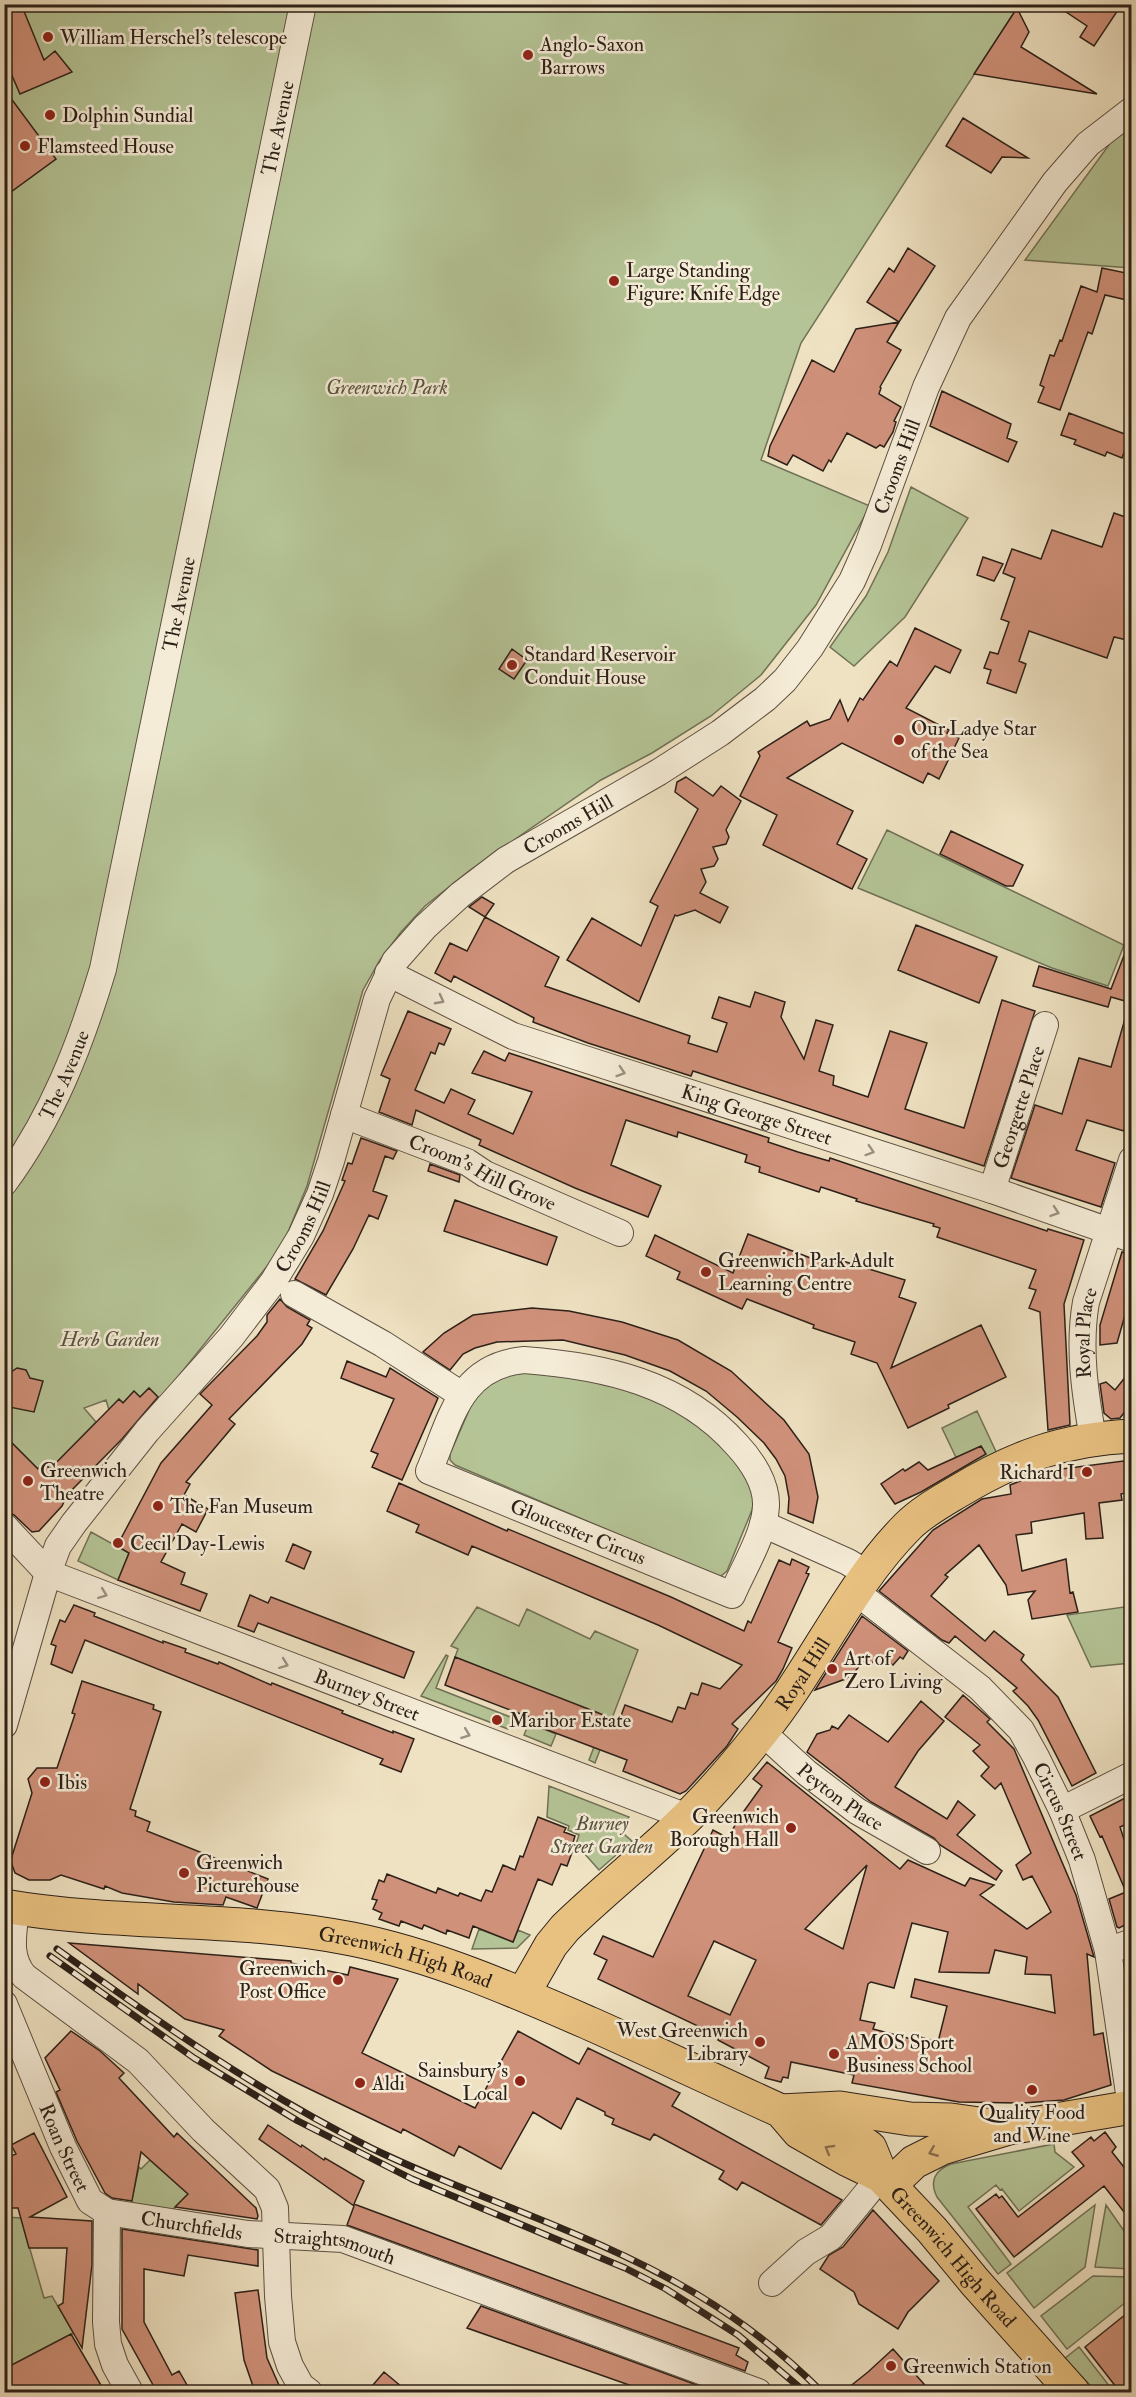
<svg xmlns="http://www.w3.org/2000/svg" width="1136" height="2397" font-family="'IM FELL Double Pica',serif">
<rect width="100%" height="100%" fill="#efe2c2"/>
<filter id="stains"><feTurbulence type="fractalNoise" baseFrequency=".00333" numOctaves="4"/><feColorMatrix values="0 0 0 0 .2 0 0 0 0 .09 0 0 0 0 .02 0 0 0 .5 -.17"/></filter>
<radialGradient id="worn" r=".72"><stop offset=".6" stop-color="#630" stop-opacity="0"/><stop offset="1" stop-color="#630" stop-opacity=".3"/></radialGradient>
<path fill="#b5c496" stroke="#707257" stroke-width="1.5" d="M4 5H1019L801 343 761 460 870 506 816 605 761 675 711 716 652 753 601 780 469 871 425 906 401 932 380 960 363 990 307 1186 281 1249 160 1399 149 1388 140 1397 134 1391 123 1403 119 1399 109 1410 106 1400 84 1408 96 1422 50 1469 44 1463 38 1469 4 1435Z
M1131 92V268L1025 260 1109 145Z
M911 487 968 518 905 617 854 666 830 647 866 596 888 552Z
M887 830 1124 945 1108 986 1052 968 858 888Z
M526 1371 614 1384 676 1410 704 1430 730 1455 748 1481 755 1498 752 1510 727 1571 721 1576 714 1575 455 1465 450 1460V1454L477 1392 504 1373Z
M977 1411 998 1456 963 1472 942 1428Z
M91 1532 129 1553 118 1580 78 1561Z
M1131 1606V1663L1091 1667 1067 1615Z
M477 1607 519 1626 527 1609 590 1639 595 1631 638 1650 595 1763 589 1760 604 1721 596 1717 598 1713 455 1657 458 1649 451 1646Z
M446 1655 448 1656 436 1688 513 1718 508 1729 421 1696Z
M529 1723 556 1734 551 1746 524 1735Z
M549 1786 629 1817 623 1825 625 1835 632 1841 599 1870 576 1844 579 1835 568 1830 569 1826 547 1817Z
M479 1929 513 1942 518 1930 530 1935 517 1948 472 1949Z
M1054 2144 1055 2152 1074 2167 1019 2211 1002 2189 1000 2190 996 2185 968 2207 1011 2264 998 2274 937 2197C929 2181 935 2170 951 2164Z
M150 2160 188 2194 173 2210 131 2203 139 2167 141 2169Z
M1095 2205 1085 2267 1034 2308 1007 2273Z
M1106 2205 1131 2241V2269L1095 2267Z
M4 2217 21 2218 44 2298 52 2296 74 2334H71L5 2369Z
M1093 2276 1131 2277V2298L1067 2349 1041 2316Z
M1079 2347 1114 2392H1097L1064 2359Z"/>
<path fill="#d0917a" stroke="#2c2018" stroke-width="1.5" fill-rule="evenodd" d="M4 4H21L44 60 55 51 72 72 20 94 4 57Z
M1054 4H1122L1094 46 1080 37 1087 26Z
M1017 8 1029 32 1021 47 1097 94 974 74Z
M4 89 56 159 4 197Z
M963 118 1028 158 1002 157 991 173 946 146Z
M908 248 935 266 899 322 867 302 889 268 894 272Z
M1102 268 1131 274V301L1105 295 1092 334 1088 332 1060 410 1038 402 1044 387 1040 385 1050 355 1054 356 1060 340 1062 341 1081 286 1097 292Z
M899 322 887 342 901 350 880 387 881 388 879 394 901 407 894 421 896 422 893 432 884 447 880 445 876 448 847 433 831 462 829 460 823 471 793 455 787 465 768 456 770 446 812 360 834 372 856 329Z
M942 391 1011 424 1007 438 1017 442 1008 462 930 426Z
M1069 413 1130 436 1122 458 1107 452 1105 456 1074 444 1076 440 1061 435Z
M1114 513 1131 519V583L1126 600 1131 601V641L1114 637 1107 658 1029 631 1019 661 1026 664 1016 693 987 683 991 670 984 668 990 652 998 654 1009 622 1001 619 1015 578 1003 573 1012 549 1041 559 1052 530 1102 547Z
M983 557 1003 564 994 581 977 575Z
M915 628 961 650 950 673 935 666 906 708 949 730 947 733 959 738 939 779 928 773 923 783 842 743 787 778 853 811 837 844 867 859 852 889 763 845 777 815 740 796 760 756 758 752 807 721 810 726 830 719 840 700 848 721 860 698 863 700 890 661 897 666Z
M512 649 527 660 514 679 499 669Z
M686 777 713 796 721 786 741 801 726 830 729 837 726 844 713 847 718 859 714 866 701 869 706 882 700 893 728 907 720 923 695 910 677 916 675 915 639 1002 567 960 592 918 641 946 658 906 650 902 698 809 675 792 677 782Z
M951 831 1023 865 1013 886H1006L940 854Z
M482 897 494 904 485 917 469 907Z
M485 917 559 957 545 986 690 1036 688 1043 717 1052 727 1023 712 1018 719 997 750 1007 755 992 785 1002 781 1017 804 1059 816 1020 833 1025 819 1071 834 1076 833 1085 868 1097 890 1031 927 1043 905 1109 964 1128 1002 1000 1035 1011 984 1166 693 1071 691 1076 588 1043 533 1022 534 1018 454 976 451 982 435 973 450 943 467 951Z
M916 925 997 957 979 1003 898 970Z
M1130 940 1131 981 1125 1001 1111 997 1108 1007 1033 986 1039 966 1111 989Z
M408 1011 451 1029 444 1045 439 1043 435 1054 431 1052 415 1090 444 1103 451 1089 475 1100 468 1114 513 1134 532 1092 472 1073 484 1051 505 1061 509 1053 769 1138 768 1142 798 1152 829 1161 830 1158 1047 1231 1048 1229 1084 1240 1064 1304 1070 1425 1048 1430 1040 1312 1029 1308 1036 1290 1029 1288 1036 1270 937 1237 940 1228 933 1226 934 1224 856 1201 857 1199 821 1187 819 1192 759 1172 760 1167 745 1162 747 1155 678 1132 677 1137 626 1120 611 1165 661 1186 648 1217 575 1188 479 1145 481 1140 416 1110 412 1125 379 1112 390 1079 381 1075Z
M1127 1012 1131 1013V1105L1124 1131 1087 1120 1076 1150 1115 1163 1101 1207 1011 1178 1035 1105 1062 1114 1079 1058 1111 1067Z
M361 1138 397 1151 393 1159 385 1156 373 1191 387 1196 378 1219 369 1215 353 1249 326 1295 295 1279 323 1231 345 1181 342 1180 348 1163 352 1164Z
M430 1164 460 1175 459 1182 428 1171Z
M455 1200 557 1237 547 1265 444 1231Z
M748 1234 834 1267 836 1259 905 1280 899 1297 916 1303 891 1368 981 1325 1006 1377 948 1405 949 1408 908 1428 877 1363 851 1354 855 1342 813 1328 814 1325 747 1299 742 1309 677 1279 680 1272 646 1256 655 1235 733 1273Z
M1122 1252 1131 1254V1294L1117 1343 1100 1345V1325Z
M280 1299 287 1307 310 1320 307 1325 312 1328 302 1344 229 1419 235 1424 186 1482 190 1484 184 1495 208 1509 196 1532 182 1524 161 1562 185 1573 181 1584 207 1594 200 1611 118 1580 129 1553 117 1546 161 1463 212 1405 200 1394 257 1336 267 1322V1315Z
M532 1308 569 1311 622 1322 678 1340 731 1371 784 1420 809 1454 818 1497 813 1523 788 1513 789 1498 785 1476 776 1459 764 1443 737 1417 706 1391 670 1371 625 1355 563 1340 497 1342 475 1348 463 1354 450 1370 423 1352 444 1333 473 1315Z
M347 1361 386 1377 390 1368 438 1398 402 1480 372 1467 378 1454 371 1451 394 1399 341 1378Z
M17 1368 26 1370 30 1378 43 1381 34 1412 4 1406V1377Z
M1131 1370V1404L1120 1418 1111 1419 1104 1413 1100 1384 1106 1382 1115 1390Z
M149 1388 158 1397 122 1439 67 1495 62 1506 39 1531 32 1532 14 1515 4 1511V1435L38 1469 44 1463 50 1469 119 1399 123 1403 134 1391 140 1397Z
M981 1446 986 1454 921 1492 895 1504 881 1484 903 1469 905 1471 919 1462 928 1470Z
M1131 1460V1492L1121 1494 1122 1500 1099 1503 1103 1538 1086 1539 1084 1513 1031 1522 1032 1533 1016 1535 1022 1571 1066 1559 1070 1593 1073 1592 1078 1612 1032 1619 1028 1600 1035 1591 1008 1595 1006 1585 979 1545 945 1575 948 1577 931 1596 985 1641 994 1631 1024 1655 1021 1660 1058 1697 1096 1773 1072 1786 1038 1720 1028 1706 1013 1691 1017 1688 955 1636 949 1643 942 1640 879 1591 933 1530 982 1499 1011 1494 1010 1485 1051 1469 1054 1470Z
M399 1483 507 1531 508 1529 671 1597 744 1631 748 1621 751 1623 779 1560 790 1565 792 1559 809 1567 806 1573 809 1574 778 1642 792 1648 783 1669 776 1681 732 1724 738 1729 727 1746 686 1791 680 1794 623 1771 627 1760 529 1723 531 1718 445 1685 455 1657 619 1721 625 1705 672 1722 678 1707 685 1709 691 1693 698 1695 702 1683 720 1689 742 1665 658 1625 472 1546 468 1555 416 1532 419 1525 387 1511Z
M293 1544 311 1552 304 1569 286 1561Z
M250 1595 268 1603 271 1597 414 1652 404 1678 258 1623 254 1632 238 1626Z
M74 1605 95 1613 94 1616 163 1643V1641L186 1649 185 1652 218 1664 219 1662 271 1685 272 1683 343 1711 342 1713 393 1733V1731L414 1739 401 1772 380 1764 383 1759 85 1640 72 1673 51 1664 56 1646 51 1644 60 1620 65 1622Z
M862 1616 908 1651 903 1659 900 1657 893 1665 879 1654 870 1666 863 1661 851 1677 815 1690Z
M82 1681 154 1705 153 1709 161 1712 130 1809 136 1811 135 1816 150 1822 147 1831 268 1879 257 1908 226 1897 223 1905 174 1902 122 1893 105 1886 104 1889 61 1875 50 1880H29L15 1873 11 1862 12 1856 32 1793 28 1779 37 1768H57L75 1714 72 1713Z
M963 1695 990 1719 987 1722 1014 1749 1076 1895 1094 1957 1087 1954 1094 2035 1103 2033 1111 2085 1064 2100 1023 2103 959 2102 852 2083 854 2075 791 2062 788 2078 783 2077 781 2082 765 2078 769 2067 718 2040 719 2036 598 1979 607 1960 594 1954 603 1936 653 1957 713 1830 728 1838 739 1818 762 1786 753 1779 767 1762 900 1869 908 1860 965 1886 970 1878 994 1885 980 1895 1027 1929 1051 1912 1032 1876 1023 1880 1016 1865 1031 1853 1001 1783 995 1789 981 1776 989 1767 973 1751 980 1745 945 1717ZM867 1865 843 1949 805 1929ZM912 1923 948 1932 939 1972 989 1973 995 1950 1027 1957 1025 1974 1051 1975 1055 2013 915 1979 911 1997 947 2006 938 2042 920 2037 919 2041 873 2029 875 2023 860 2020 868 1984 871 1982 894 1988ZM714 1941 756 1960 730 2015 688 1996Z
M921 1701 944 1721 918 1751 895 1787 947 1819 958 1801 975 1815 957 1835 1002 1871 996 1880 940 1845 934 1838 871 1802 807 1752 817 1734 830 1730 832 1726 838 1729 849 1715 888 1742Z
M1131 1795V1822L1120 1827 1131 1861V1922L1119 1928 1117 1927 1109 1899 1126 1892 1102 1836 1100 1837 1090 1816Z
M538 1817 566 1828 564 1832 575 1836 572 1846 574 1847 567 1866 561 1864 552 1885 538 1879 513 1942 473 1926 469 1938 447 1930 446 1934 424 1925 422 1929 401 1921 399 1926 379 1919 382 1913 373 1909 377 1900 372 1899 379 1880 384 1882 387 1874 436 1893 438 1888 458 1896 460 1893 481 1901 486 1890 492 1892 503 1865 515 1870 520 1856 523 1857Z
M69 1943 291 1961V1963L348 1975 350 1967 398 1979 362 2053 475 2108 518 2031 579 2064 588 2048 680 2093 672 2106 842 2200 821 2225 742 2182 737 2190 719 2179 724 2171 654 2134 650 2140 612 2124 614 2119 605 2115V2112L577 2098 561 2129 533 2112 501 2169 459 2146 454 2156 403 2129 401 2133 272 2071 219 2036 224 2030 185 2019 138 1984V1994Z
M71 2031 100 2051 124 2073 119 2078 174 2137 177 2133 256 2208 258 2216 257 2219 175 2207 188 2194 141 2152 132 2201 112 2198 105 2193 77 2141 56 2092 60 2090 45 2058Z
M268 2125 301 2147 302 2145 324 2160 325 2158 364 2181 354 2204 739 2348 736 2355 748 2362 745 2371 347 2225 354 2206 259 2139Z
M1105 2132 1116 2147 1112 2152 1131 2176V2221L1104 2186 1014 2257 976 2209 996 2194 999 2198 1002 2196 1018 2217 1084 2166 1072 2152 1091 2137 1094 2141Z
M34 2133 67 2197 30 2217 92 2221V2265L82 2348 58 2306 63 2303 67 2248H29L18 2208H4V2159L16 2154 11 2145Z
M873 2210 939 2281 908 2312 898 2329 859 2304 854 2292 820 2269 829 2255 843 2247Z
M122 2229 258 2250V2266L188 2255 184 2276 144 2269V2322L172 2375 179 2371 191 2392H145L144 2390 153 2385 122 2329Z
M258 2290 267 2358 282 2392H255L244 2360 235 2293Z
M481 2306 716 2392H649L467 2328Z
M1131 2310V2346L1124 2352 1131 2362V2387L1125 2392H1120L1085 2347Z
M71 2334 105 2392H4V2369Z
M893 2349 931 2392H843L868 2372Z
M384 2372 408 2392H367Z"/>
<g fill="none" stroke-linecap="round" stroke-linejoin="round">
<defs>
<g id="minor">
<path id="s1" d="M388 973 513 1036 992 1190 1132 1239"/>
<path id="s2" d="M344 1115 467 1162 485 1174 620 1233"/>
<path id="s3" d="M4 1183C52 1118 80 1046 103 969L303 4"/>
<path id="s4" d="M992 1190 1045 1025"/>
<path d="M294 1294 383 1344 462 1395"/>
<path d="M524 1360C604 1366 682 1383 737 1445 752 1461 767 1484 766 1506 765 1534 743 1569 732 1595L429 1471C451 1420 459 1366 524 1360Z"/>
<path id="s5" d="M1093 1438C1085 1394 1078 1347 1086 1302L1132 1160"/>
<path d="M763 1524 848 1562 869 1575"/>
<path id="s6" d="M4 1526 48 1573 687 1817"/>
<path id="s7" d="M856 1592 980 1688 1021 1730 1036 1757 1062 1810 1082 1860 1108 1951 1131 2107"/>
<path id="s8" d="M4 1725 48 1573 58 1546 74 1523 147 1431 231 1337 273 1282 301 1236 320 1194 331 1161 377 999 395 961 425 927 460 895 506 860 659 772 720 733 765 699 785 680 810 648 852 581 868 545 926 387 958 318 1055 182 1088 144 1132 110"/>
<path id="s9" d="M762 1732 807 1773 857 1811 927 1851"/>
<path d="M1062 1810 1132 1775"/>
<path d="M16 1908C14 1933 7 1955 24 1976L138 2061 203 2130 267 2189 275 2208 278 2296 282 2342 290 2366 301 2386 309 2392"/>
<path d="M1108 1951 1132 1942"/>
<path id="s10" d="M4 2004 63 2147 90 2201 107 2212 248 2234 343 2239 758 2392"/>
<path d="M107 2212 106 2322 108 2344 115 2365 130 2392"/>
<path d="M772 2283 806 2252 831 2237 881 2176"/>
</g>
<g id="major">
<path id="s11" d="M4 1906C119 1926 238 1916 352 1939 436 1956 513 1990 591 2024 654 2052 717 2082 781 2111L799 2132 848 2160 881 2176 932 2230 975 2282 1073 2392"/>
<path id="s12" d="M523 1994 551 1945 565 1928C601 1893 640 1862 676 1828 707 1799 735 1766 761 1733 814 1668 849 1585 908 1526 922 1512 940 1502 957 1492 1015 1457 1063 1439 1132 1436"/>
<path d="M809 2110 844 2129 870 2148 881 2175"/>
<path d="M781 2111 840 2108 910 2119 951 2120 1001 2127"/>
<path d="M890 2185 914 2162 942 2148 1009 2128 1132 2107"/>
</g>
</defs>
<use href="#minor" stroke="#5d5042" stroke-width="28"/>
<use href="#major" stroke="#2c2018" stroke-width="35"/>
<use href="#minor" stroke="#f5ecd7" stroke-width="26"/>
<use href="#major" stroke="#e8c181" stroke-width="33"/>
<defs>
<path id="rail" d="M57 1949C158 2022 259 2092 371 2148 478 2200 595 2233 698 2295 743 2322 785 2355 822 2392
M50 1956 194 2058 298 2121 412 2179 625 2268 666 2289 738 2335 805 2392"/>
</defs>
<use href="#rail" stroke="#2c2018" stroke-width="7"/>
<use href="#rail" stroke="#f5ecd7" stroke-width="4.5" stroke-dasharray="14" stroke-linecap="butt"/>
</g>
<defs><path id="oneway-chevron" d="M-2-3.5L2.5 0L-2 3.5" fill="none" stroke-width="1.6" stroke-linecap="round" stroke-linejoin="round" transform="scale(1.5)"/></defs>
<g stroke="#9b9081">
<use href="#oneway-chevron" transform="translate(440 1000) rotate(28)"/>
<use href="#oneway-chevron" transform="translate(621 1072) rotate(18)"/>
<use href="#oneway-chevron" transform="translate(870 1151) rotate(18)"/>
<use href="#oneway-chevron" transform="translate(1055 1212) rotate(19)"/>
<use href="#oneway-chevron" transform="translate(103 1594) rotate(21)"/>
<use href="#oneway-chevron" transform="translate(284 1664) rotate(21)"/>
<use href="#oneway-chevron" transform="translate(466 1734) rotate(21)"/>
</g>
<g stroke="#8a704c">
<use href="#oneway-chevron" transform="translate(829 2149) rotate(-150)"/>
<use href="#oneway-chevron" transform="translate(933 2152) rotate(158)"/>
</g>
<g fill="#8f2418" stroke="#f5ecd7" stroke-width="2">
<circle cx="48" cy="37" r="6"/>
<circle cx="528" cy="55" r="6"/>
<circle cx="50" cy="115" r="6"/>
<circle cx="25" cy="146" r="6"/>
<circle cx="614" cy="281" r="6"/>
<circle cx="512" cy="665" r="6"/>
<circle cx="899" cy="740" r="6"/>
<circle cx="706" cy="1272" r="6"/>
<circle cx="1087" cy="1472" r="6"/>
<circle cx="28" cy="1481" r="6"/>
<circle cx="158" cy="1506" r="6"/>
<circle cx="118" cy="1543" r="6"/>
<circle cx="832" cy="1669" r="6"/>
<circle cx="497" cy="1720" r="6"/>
<circle cx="45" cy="1782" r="6"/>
<circle cx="791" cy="1828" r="6"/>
<circle cx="184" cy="1873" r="6"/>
<circle cx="338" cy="1980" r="6"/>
<circle cx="760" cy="2042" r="6"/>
<circle cx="834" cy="2054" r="6"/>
<circle cx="520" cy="2081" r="6"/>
<circle cx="360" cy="2083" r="6"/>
<circle cx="1032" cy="2090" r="6"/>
<circle cx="891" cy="2366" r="6"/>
</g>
<g text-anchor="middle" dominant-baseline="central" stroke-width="5" stroke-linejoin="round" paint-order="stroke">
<g font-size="20" fill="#2c2018" stroke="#f5ecd7" text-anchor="start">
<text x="60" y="37">William Herschel's telescope</text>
<text x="540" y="44">Anglo-Saxon<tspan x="540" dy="23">Barrows</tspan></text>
<text x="62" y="115">Dolphin Sundial</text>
<text x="37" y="146">Flamsteed House</text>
<text x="626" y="270">Large Standing<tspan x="626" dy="23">Figure: Knife Edge</tspan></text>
<text x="524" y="654">Standard Reservoir<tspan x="524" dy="23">Conduit House</tspan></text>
<text x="911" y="728">Our Ladye Star<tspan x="911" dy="23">of the Sea</tspan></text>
<text x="718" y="1260">Greenwich Park Adult<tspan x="718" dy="23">Learning Centre</tspan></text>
<text x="40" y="1470">Greenwich<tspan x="40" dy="23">Theatre</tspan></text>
<text x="1075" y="1472" text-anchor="end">Richard I</text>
<text x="170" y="1506">The Fan Museum</text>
<text x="130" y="1543">Cecil Day-Lewis</text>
<text x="844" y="1658">Art of<tspan x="844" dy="23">Zero Living</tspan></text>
<text x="509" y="1720">Maribor Estate</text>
<text x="57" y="1782">Ibis</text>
<text x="779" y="1816" text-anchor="end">Greenwich<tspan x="779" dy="23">Borough Hall</tspan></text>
<text x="196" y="1862">Greenwich<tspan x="196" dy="23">Picturehouse</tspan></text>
<text x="326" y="1968" text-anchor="end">Greenwich<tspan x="326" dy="23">Post Office</tspan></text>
<text x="748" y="2030" text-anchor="end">West Greenwich<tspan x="748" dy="23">Library</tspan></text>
<text x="846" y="2042">AMOS Sport<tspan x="846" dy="23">Business School</tspan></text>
<text x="508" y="2070" text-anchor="end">Sainsbury's<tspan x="508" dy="23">Local</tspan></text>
<text x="372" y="2083">Aldi</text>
<text x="1032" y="2112" text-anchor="middle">Quality Food<tspan x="1032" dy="23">and Wine</tspan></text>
<text x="903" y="2366">Greenwich Station</text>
</g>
<g font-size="20" fill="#2c2018" stroke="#f5ecd7">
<text stroke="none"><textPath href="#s3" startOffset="1096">The Avenue</textPath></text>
<text stroke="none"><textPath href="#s8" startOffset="1599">Crooms Hill</textPath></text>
<text stroke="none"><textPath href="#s3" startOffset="610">The Avenue</textPath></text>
<text stroke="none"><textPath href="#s8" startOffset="1095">Crooms Hill</textPath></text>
<text stroke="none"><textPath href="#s3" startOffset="124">The Avenue</textPath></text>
<text stroke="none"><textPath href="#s4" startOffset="87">Georgette Place</textPath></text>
<text stroke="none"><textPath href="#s1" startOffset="396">King George Street</textPath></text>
<text stroke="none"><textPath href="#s2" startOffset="150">Croom's Hill Grove</textPath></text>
<text stroke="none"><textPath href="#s8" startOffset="591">Crooms Hill</textPath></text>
<text stroke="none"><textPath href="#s5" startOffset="106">Royal Place</textPath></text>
<text transform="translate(578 1532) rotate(22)">Gloucester Circus</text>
<text stroke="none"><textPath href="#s12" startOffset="428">Royal Hill</textPath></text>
<text stroke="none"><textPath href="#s6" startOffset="406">Burney Street</textPath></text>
<text stroke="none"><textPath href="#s9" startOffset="102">Peyton Place</textPath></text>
<text stroke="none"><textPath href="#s7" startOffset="306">Circus Street</textPath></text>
<text stroke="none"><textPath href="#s11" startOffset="406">Greenwich High Road</textPath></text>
<text stroke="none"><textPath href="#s10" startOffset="156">Roan Street</textPath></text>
<text stroke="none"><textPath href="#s10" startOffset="321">Churchfields</textPath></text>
<text stroke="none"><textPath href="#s10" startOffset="466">Straightsmouth</textPath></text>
<text stroke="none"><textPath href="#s11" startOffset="1042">Greenwich High Road</textPath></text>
</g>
<g font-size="20" font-style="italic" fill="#55513e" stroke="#f5ecd7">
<text x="387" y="387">Greenwich Park</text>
<text x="110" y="1339">Herb Garden</text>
<text x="602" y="1823">Burney<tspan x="602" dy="23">Street Garden</tspan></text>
</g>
</g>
<rect width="1136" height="2397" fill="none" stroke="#efe2c2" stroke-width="24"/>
<rect x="6" y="6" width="1124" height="2385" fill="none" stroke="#2c2018" stroke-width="3"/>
<rect x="12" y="12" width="1112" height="2373" fill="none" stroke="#2c2018" stroke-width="1.5"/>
<rect width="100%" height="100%" filter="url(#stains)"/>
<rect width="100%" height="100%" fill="url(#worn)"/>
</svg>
